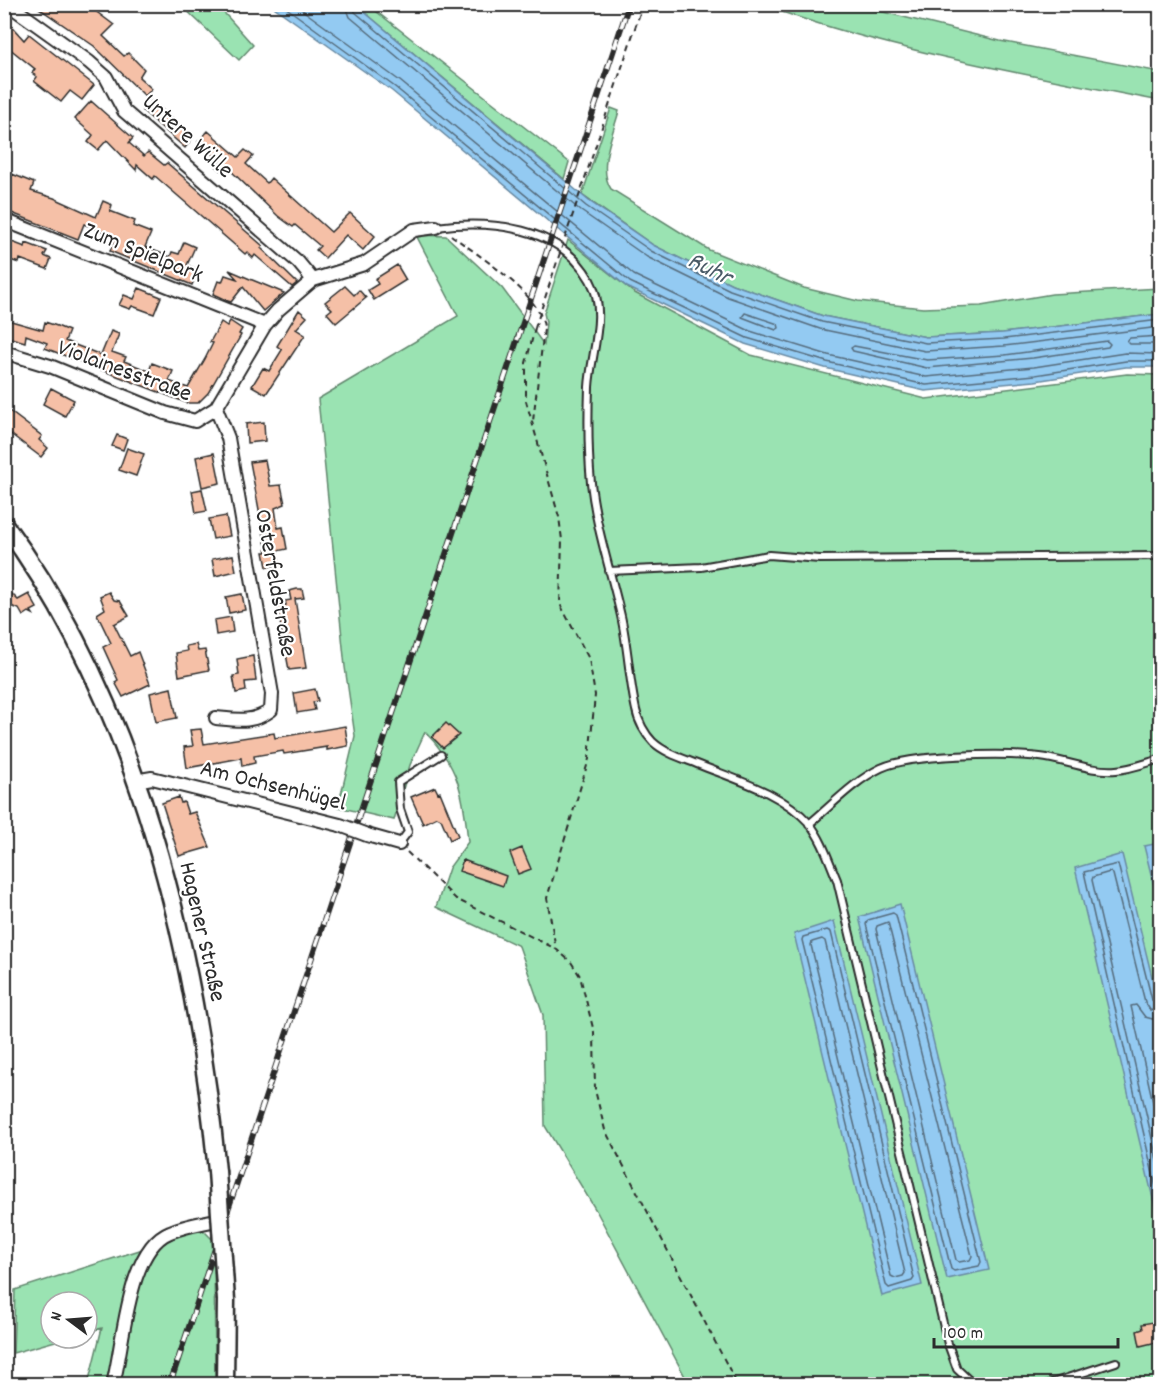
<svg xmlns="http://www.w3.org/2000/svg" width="1165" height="1389" font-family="Dekko,sans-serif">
<rect width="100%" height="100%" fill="#fff"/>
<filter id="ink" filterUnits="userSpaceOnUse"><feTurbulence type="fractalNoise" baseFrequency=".0167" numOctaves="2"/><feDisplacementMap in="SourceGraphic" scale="12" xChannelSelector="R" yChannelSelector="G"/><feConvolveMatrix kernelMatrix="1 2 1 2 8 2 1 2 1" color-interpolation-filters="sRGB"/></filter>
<g filter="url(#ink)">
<path fill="#9ae3b2" stroke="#62876e" stroke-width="1.5" d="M181 5H217L253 45 239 60Z
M356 5H368L569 162 564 179Z
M762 5H855L1000 41 1160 72V101C1027 75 891 51 762 5Z
M611 108 619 111C613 134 597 168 611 189L709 250 804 288 858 301 923 308 981 306 1052 294 1160 288V314L1003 333 926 337 823 316 732 284 653 245 582 195Z
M416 235 446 236 502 288 544 345 546 322 544 313 568 240 633 292 751 355 926 399 1127 374 1160 375V1384H689L597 1212 545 1126 543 1015 519 946 436 907 449 868 468 842C464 796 459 766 425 732L410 765 394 820 338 807 355 736 345 667 318 399 458 316Z
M193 1229 204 1231 214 1241 215 1384H116C123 1350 136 1257 167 1239 174 1234 185 1232 193 1229Z
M146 1248 107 1384H88L102 1328 87 1332V1302H51V1338H66L13 1353 15 1290Z"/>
<path fill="#93caf2" stroke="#698aa2" stroke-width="1.5" d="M271 5H356L589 201 653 245 732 284 823 316 926 337 1003 333 1160 314V367H1126L1035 381 925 391 825 368 745 344 627 287 392 91Z
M1160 843V910L1144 846Z
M1122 854 1160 1010 1159 1224 1075 868Z
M900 904 989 1270 947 1279 859 917Z
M834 921 922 1285 882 1296 794 934Z"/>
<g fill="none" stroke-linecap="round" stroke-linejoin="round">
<path stroke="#556b7b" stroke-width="1.5" d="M281 4 395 87 630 282 747 338 827 362 926 385 1035 375 1126 361H1160
M294 4 400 81 634 275 750 331 828 355 926 377 1034 367 1125 353 1160 354
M345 4 350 17 581 211 647 257 728 297 820 329 925 351 1004 346 1160 327
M353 4 355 12 586 206 651 251 730 290 822 322 926 343 1004 339 1160 320
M745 313 778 324 779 328 776 330 742 317Z
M1160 336 1130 338 1127 341 1130 344H1160
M1107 341 1110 344 1108 347 1033 358 927 368 853 351 851 348 854 346 927 360 1005 355Z
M893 913 896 915 981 1262 979 1266 954 1271 951 1269 866 924 868 920Z
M888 922 972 1256 970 1260 959 1262 956 1260 876 929 877 926Z
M827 930 831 932 914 1278 912 1281 889 1288 886 1285 802 940 803 937Z
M822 939 825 941 905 1273 903 1276 895 1278 891 1276 811 945 812 942Z
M1160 1005 1152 1000 1118 864 1084 872 1160 1205
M1160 1012 1150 1010 1145 1002 1113 874 1110 872 1093 877 1092 880 1160 1173
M1160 1021 1145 1017 1136 1005 1131 1006 1160 1133"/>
</g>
<path fill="#f5c0a7" stroke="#2b2b2b" stroke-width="1.5" d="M33 4H86L114 25 103 36 124 56 128 53 144 69 139 77 152 89 145 96 94 46Z
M4 18 24 40 29 34 94 85 82 100 70 91 61 102 34 81 37 77 32 73 35 69 4 44Z
M91 101 133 138 129 143 144 156 148 152 164 165 167 163 263 246 261 248 297 283 292 287 255 255 253 258 247 252 245 254 155 176 153 179 137 165 136 170 107 140 98 150 88 142 93 135 75 119Z
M152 101 193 137 185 148 143 111Z
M208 131 238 157 245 150 253 156 246 164 267 183 271 178 331 232 350 213 375 236 363 250 346 235 325 258 316 250 320 246 295 225 293 227 278 216 228 168 224 173 216 166 220 161 198 142Z
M12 174 34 183 31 191 54 198 96 217 103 201 112 205 110 211 135 221 133 226 151 233 145 247 170 257 172 252 179 254 184 242 195 247 187 265 198 270 192 285 110 251 116 237 84 224 78 239 4 210V177L10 179Z
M4 239 25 247 26 243 47 251 44 256 51 259 47 269 20 259 19 263 4 258Z
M397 265 406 280 374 300 368 290 378 284 375 279Z
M229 270 250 279 284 293 263 311 243 287 231 302 228 301 213 294 218 281 222 282 225 275 237 279Z
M345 286 354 295 359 290 366 298 336 323 327 313 332 309 325 302Z
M139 288 161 297 154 314 132 306 130 309 119 305 124 295 134 299Z
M299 310 307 317 296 329 305 335 266 394 252 386 263 368 269 371 282 350 277 346Z
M4 319 43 330 45 322 57 326 69 331 65 341 101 355 111 331 119 334 112 352 126 357 124 361 149 371 152 363 173 371 169 381 188 388 205 359 213 343 210 342 221 322 227 326 230 321 242 329 239 334 241 335 208 393 198 403H187L45 348 47 343 26 335 25 342 4 336Z
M51 388 74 400 65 416 43 404Z
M4 407 42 436 39 440 48 448 41 457 4 429Z
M264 422 265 441 247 443 246 424Z
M117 435 127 439 123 450 112 446Z
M127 448 144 454 136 476 119 470Z
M214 453 220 483 202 487 196 457Z
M265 460 270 486 281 485 285 504 275 508 278 528 283 527 287 549 277 551 280 565 267 567 264 552H267L250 462Z
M202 489 207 511 196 513 192 491Z
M226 516 230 536 213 539 209 519Z
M233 555 236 571 215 576 212 559Z
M297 589H302L304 598 295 599 306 668 289 670 277 606 286 605 285 601 291 600 289 591Z
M109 592 114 600 120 601 129 616 114 624 130 656 138 652 150 684 123 697 115 682 118 680 103 647 111 643 97 614 105 609 100 596Z
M12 594 18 600 29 594 37 608 31 611 33 614 29 612 23 616 19 609 8 605Z
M242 594 245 610 229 613 226 597Z
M231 617 233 632 216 635 214 620Z
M196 644 198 651 205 650 209 670 179 676 176 653 187 651 186 646Z
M253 656 256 681 245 682 246 691 236 693 233 676 239 675 237 659Z
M171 688 177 718 156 722 150 693Z
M315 689 318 701 313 702 315 710 297 713 294 693Z
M446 723 459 735 443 748 432 737Z
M345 726 348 746 327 750V747L284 754 283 751 254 756 255 763 242 766 241 758 187 768 184 747 193 746 190 730 201 729 204 744 274 733 275 738Z
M435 787 438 793 440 792 458 836 450 840 441 819 437 817 423 824 411 797Z
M179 797 181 803 184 802 188 814 195 812 210 847 179 856 162 803Z
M522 848 531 869 518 874 510 853Z
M463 860 506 876 503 886 459 871Z
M1153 1322 1154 1326 1161 1325V1341L1140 1346 1137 1331 1143 1329 1142 1324Z"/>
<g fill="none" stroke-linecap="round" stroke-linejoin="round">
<defs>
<path id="service" d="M436 227C491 220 560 226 590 280 608 312 591 353 589 387 588 418 588 452 591 483 596 528 611 572 621 616 628 647 629 679 636 710 638 721 645 734 653 742 665 753 682 758 697 764 734 779 781 792 809 823 822 839 829 861 837 880L948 1344 957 1369 973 1384
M609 571 701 567 769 555 820 559 1160 556
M809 824C832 805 854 781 881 768 911 754 1005 753 1040 757 1065 760 1090 772 1116 770 1131 769 1146 763 1160 759
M399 844 408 832 400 809 398 782 441 755
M1049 1384 1116 1362"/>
<path id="minor" d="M8 4 89 62 106 77 124 111 298 262 313 280
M4 220 265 325
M4 352 50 366 165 413 195 421 216 408 265 325 278 310 313 280 364 264 414 230 436 227
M216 408 228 438 272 694 271 710C254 723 237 720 216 718
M135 781 152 778 340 825
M367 835 399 844
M113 1384C124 1345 127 1249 170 1232 186 1225 204 1223 220 1219"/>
<path id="secondary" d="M4 524C138 705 196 951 217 1171
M225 1384 226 1300"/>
</defs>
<use href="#service" stroke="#2b2b2b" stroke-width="10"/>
<use href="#minor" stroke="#2b2b2b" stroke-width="16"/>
<use href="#secondary" stroke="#2b2b2b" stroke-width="21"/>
<path stroke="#2b2b2b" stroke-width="2" stroke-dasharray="6 4.5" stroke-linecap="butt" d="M451 235C476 254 544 296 544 329L533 421
M535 328 526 363V401L559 517 562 540 560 604 589 659 595 695 589 759 547 898 556 949
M407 852 456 899 556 949 571 962 580 976 594 1032 595 1090 605 1130 737 1384"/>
<use href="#service" stroke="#fff" stroke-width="6"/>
<use href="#minor" stroke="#fff" stroke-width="12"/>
<use href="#secondary" stroke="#fff" stroke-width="16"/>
<defs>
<path id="rail" d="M170 1384 629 4"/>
</defs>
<use href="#rail" stroke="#2b2b2b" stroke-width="6"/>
<use href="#rail" stroke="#fff" stroke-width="4" stroke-dasharray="11" stroke-linecap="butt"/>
<defs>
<path id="minor-bridge" d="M340 825 367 835"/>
<path id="secondary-bridge" d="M217 1171 226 1300"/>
</defs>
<use href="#minor-bridge" stroke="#2b2b2b" stroke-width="16" stroke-linecap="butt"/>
<use href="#secondary-bridge" stroke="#2b2b2b" stroke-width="21" stroke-linecap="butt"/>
<path stroke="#2b2b2b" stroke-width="2" stroke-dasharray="6 4.5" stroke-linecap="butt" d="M535 328 643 4"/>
<use href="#minor-bridge" stroke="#fff" stroke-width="12"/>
<use href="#secondary-bridge" stroke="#fff" stroke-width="16"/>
</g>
</g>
<g text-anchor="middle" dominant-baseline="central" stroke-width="4.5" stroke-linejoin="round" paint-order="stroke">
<g font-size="24" fill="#2b2b2b" stroke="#fff">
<text transform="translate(187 137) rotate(42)">Untere Wülle</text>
<text transform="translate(143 254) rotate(22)">Zum Spielpark</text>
<text transform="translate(124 372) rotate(20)">Violainesstraße</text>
<text transform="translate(274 583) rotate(80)">Osterfeldstraße</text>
<text transform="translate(273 787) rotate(14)">Am Ochsenhügel</text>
<text transform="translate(201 932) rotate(77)">Hagener Straße</text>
</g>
<g font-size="26" font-style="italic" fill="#4a5b67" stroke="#fff">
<text transform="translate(709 270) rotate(27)">Ruhr</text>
</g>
</g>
<rect width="1165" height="1389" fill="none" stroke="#fff" stroke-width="24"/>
<rect x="12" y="12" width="1141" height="1365" fill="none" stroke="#2b2b2b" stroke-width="2" filter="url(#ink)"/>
<g transform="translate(69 1320) rotate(286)"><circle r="28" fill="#ffffff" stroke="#aaaaaa" stroke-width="1.5"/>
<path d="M0-4.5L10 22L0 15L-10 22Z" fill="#2b2b2b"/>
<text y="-9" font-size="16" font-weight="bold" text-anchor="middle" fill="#2b2b2b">N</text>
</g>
<path d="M934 1338v9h184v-9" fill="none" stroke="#2b2b2b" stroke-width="3"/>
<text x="943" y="1338" font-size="18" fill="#2b2b2b" stroke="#ffffff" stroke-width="4.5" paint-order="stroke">100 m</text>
</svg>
